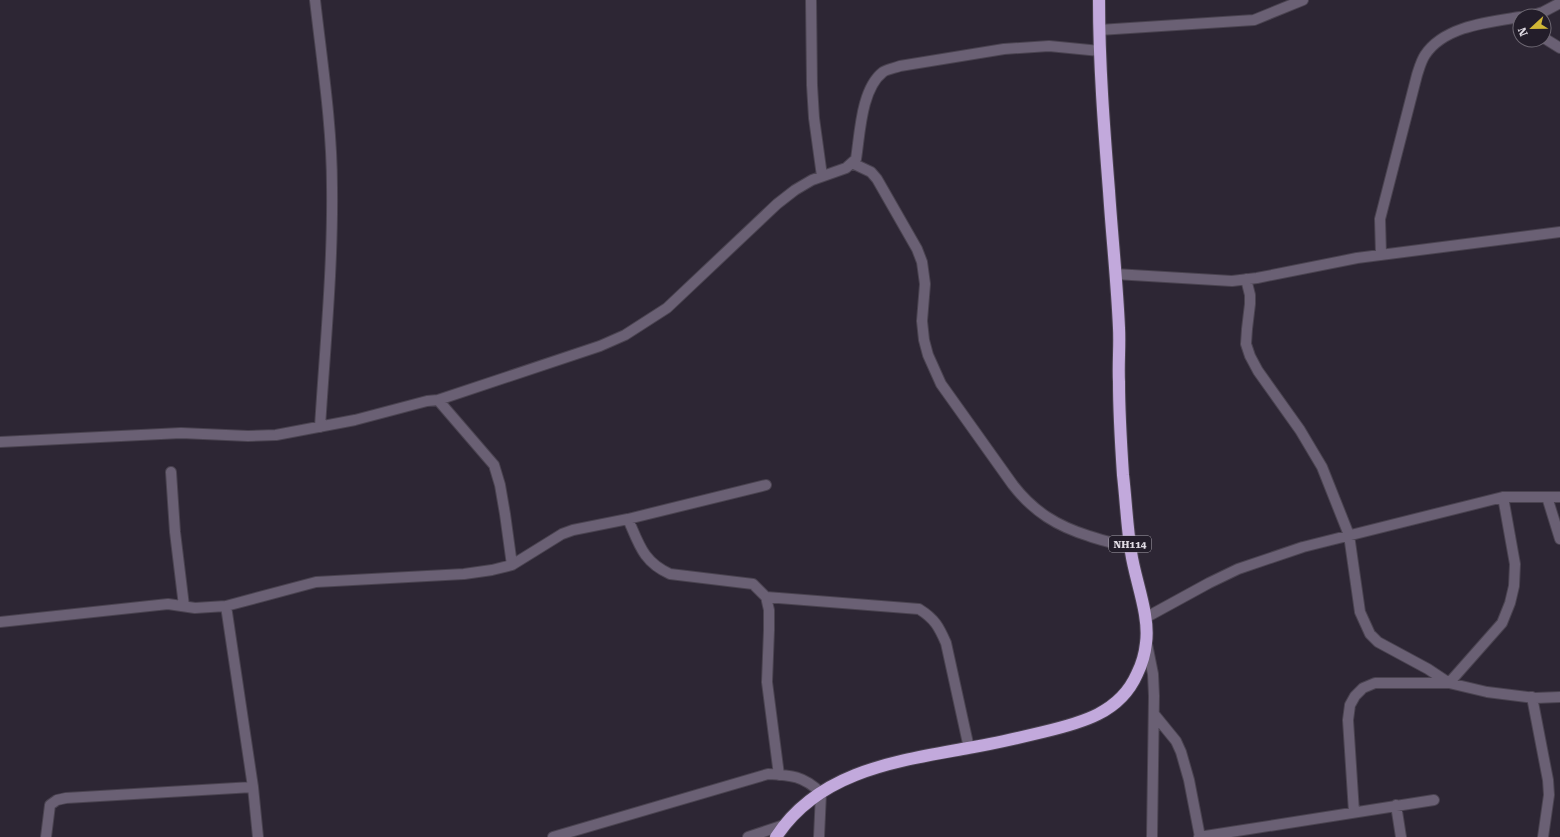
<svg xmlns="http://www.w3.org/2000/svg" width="1560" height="837" font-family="'Roboto Serif',serif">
<rect width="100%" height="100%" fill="#2d2634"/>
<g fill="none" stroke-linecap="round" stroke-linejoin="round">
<defs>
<path id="street" d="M315 0C322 62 332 125 332 187 333 267 325 347 320 427
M811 0 812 85 814 118 822 176
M1530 16 1543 12 1560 3
M1099 30 1254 20 1303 0
M1544 38 1560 48
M852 163 871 172 877 179 917 249 922 262 925 284 922 321 924 340 928 355 941 384 1013 485C1034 512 1057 526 1089 536 1103 541 1117 543 1131 549
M1381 255 1380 219 1417 75C1419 69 1421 61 1425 55 1444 26 1489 22 1520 17
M1115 274 1232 281 1257 278 1357 258 1560 232
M1246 279 1250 295V304L1247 329 1246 344 1250 356 1258 371 1300 430 1322 467 1349 535 1360 612 1370 634 1378 642 1428 669 1449 683 1487 692 1535 698 1560 697
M438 400 494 465 500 485 505 514 512 565
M0 442 181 433 248 436 276 435 355 420 427 401 438 400 600 346 625 335 667 308 777 204 795 190 812 180 846 168 856 159C860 134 861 89 883 72 887 69 895 68 900 66L1004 49 1049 46 1100 51
M171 472 175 532 184 606
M1547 497 1560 539
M628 519C639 544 643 562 670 574L753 584 766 597 769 610V630L767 682 779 775
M766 597 919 609C935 619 939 627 946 643L969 748
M226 606 253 787 258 837
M1145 618 1209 583 1238 569 1303 547 1503 497H1560
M0 622 168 604 195 608 226 606 316 582 464 574 492 570 512 565 562 534 573 530 628 519 766 485
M1147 644 1153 674 1154 696 1152 837
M1532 697 1548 780 1549 795 1543 837
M1154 714 1176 741 1181 752 1189 780 1200 837
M1396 805 1401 837
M1354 812 1348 720 1350 705 1355 696 1363 688 1375 683H1449L1502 623 1510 603 1514 586 1515 564 1503 497
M46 837 50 805 57 800 66 798 253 787
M553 837 768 774C791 775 804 776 821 793L819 837
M748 837 784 825
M1199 837 1434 800"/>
<path id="highway" d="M776 837C819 771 897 761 968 748 993 744 1018 738 1043 732 1081 723 1120 713 1137 674 1141 666 1145 653 1146 643 1150 615 1135 580 1131 552 1127 527 1126 501 1123 475 1121 445 1119 413 1119 382 1118 364 1120 346 1119 328 1117 282 1112 237 1109 191 1104 128 1099 64 1099 0"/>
</defs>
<use href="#street" stroke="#4a4350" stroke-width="12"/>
<use href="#highway" stroke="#4a4350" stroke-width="14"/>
<use href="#street" stroke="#6a6074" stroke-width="10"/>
<use href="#highway" stroke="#c2a9dc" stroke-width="12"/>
</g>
<g text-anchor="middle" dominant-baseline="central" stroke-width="3" stroke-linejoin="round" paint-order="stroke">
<rect fill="#231d2a" stroke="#a7a2ac" stroke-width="1" x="1109" y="536" width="42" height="16" rx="3"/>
<g font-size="10" font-weight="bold" fill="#e0dbe4">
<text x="1130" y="544">NH114</text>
</g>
</g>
<g transform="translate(1532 28) rotate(248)"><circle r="19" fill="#231d2a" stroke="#6f6974"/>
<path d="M0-3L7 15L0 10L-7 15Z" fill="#d1b736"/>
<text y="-6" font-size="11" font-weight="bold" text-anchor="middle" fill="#e0dbe4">N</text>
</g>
</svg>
